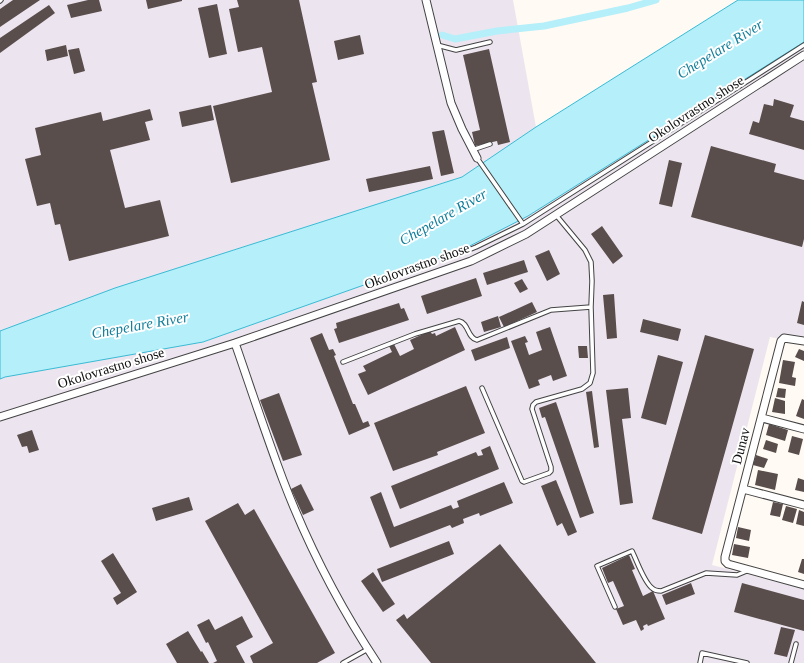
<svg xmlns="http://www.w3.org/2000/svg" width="804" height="663" font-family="'Times New Roman',serif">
<rect width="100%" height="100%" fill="#fffaf4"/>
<path fill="#ece5ef" d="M0 0H513L536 127 462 177 115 288 0 331Z
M804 42V344L770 337 712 565 804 589V663H0V379L5 377 203 342 460 251 528 216Z"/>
<path fill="#b5eff9" stroke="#38bad5" d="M738 0H804V42L528 216 460 251 203 342 5 377 0 379V331L115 288 462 177 536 127Z"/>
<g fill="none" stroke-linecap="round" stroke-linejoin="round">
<path stroke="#b5eff9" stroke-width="7" d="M442 35 455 39 497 31 544 26 628 8 656 0"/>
</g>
<path fill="#5a4e4c" d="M13 0H40L0 27V9Z
M88 0H99L102 11 71 18 67 5Z
M146 0H182V1L148 9Z
M237 0H299L317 82 312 83 330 160 231 183 213 106 272 92 262 47 238 52 229 9 239 7Z
M217 4 227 54 209 58 198 8Z
M49 5 55 13 0 53V38Z
M360 35 364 54 338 60 334 41Z
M66 45 68 56 47 61 45 50Z
M79 48 85 71 74 74 68 50Z
M489 49 510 142 498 145 497 141 475 146 472 132 480 130 463 55Z
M774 99 794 105 790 117 804 121V150L749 134 753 121 759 123 764 104 773 106Z
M211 105 214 120 182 127 179 112Z
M150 109 153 120 145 122 150 140 110 150 125 208 160 200 169 236 69 261 60 224 55 225 50 203 37 206 25 159 41 155 35 128 101 112 103 121Z
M444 130 454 173 441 176 432 132Z
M711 146 776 164 774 172 804 180V239L802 247 691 217Z
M669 160 682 163 672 207 659 204Z
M430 166 433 179 369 192 366 179Z
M602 226 623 256 613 264 591 234Z
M549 250 560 274 547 281 535 256Z
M524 260 528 272 487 285 483 273Z
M476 278 482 296 427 314 421 296Z
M522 279 528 289 520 293 514 283Z
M614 294 617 338 607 339 603 295Z
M802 301 804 302V325L797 323Z
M532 302 537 312 504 327 499 317Z
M399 303 401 309 404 308 409 320 339 343 334 329 337 328 336 323Z
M498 316 501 327 484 332 481 322Z
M643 319 681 329 678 341 640 332Z
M455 327 465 350 368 395 358 374 366 371 363 366 392 352 389 346 394 344 400 356 414 349 410 340 430 331 432 334 435 333 436 336Z
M550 327 567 376 553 381 551 375 538 380 540 385 529 389 511 341 525 336 528 342 525 343 529 355 542 350 536 332Z
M322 333 329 350 333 349 336 355 334 356 353 404H355L363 423 368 421 370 426 349 435 310 338Z
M705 335 754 349 702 534 652 519Z
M507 337 510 348 475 361 471 350Z
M578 346H587L588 358H579Z
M799 349 804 351V361L795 357Z
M658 355 683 362 666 425 641 418Z
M783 360 795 362 792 377 796 378 795 386 779 383Z
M466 386 485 433 437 452 438 455 393 471 374 423Z
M628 388 631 418 622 419 633 503 620 505 606 390Z
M778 388 786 389 785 398 776 397Z
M592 391 599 447 594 448 586 392Z
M279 393 302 455 283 461 260 400Z
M775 398 785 401V414L772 412Z
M802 399 804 400V419L796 416Z
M556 402 594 513 580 518 545 417 542 418 539 408Z
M769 424 788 430 785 441 766 435Z
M32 430 39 450 29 453 27 446 22 447 17 435Z
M792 436 803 439 799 455 788 452Z
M766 440 778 444 776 453 763 449Z
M490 446 499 469 400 509 391 486 476 452 478 456 483 455 481 450Z
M756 455 768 459 764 468 753 465Z
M758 470 778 474 775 490 755 485Z
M798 478 804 480V492L795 490Z
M556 480 577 532 568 536 562 523 557 526 541 486Z
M504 482 513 503 480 516 479 513 463 519 464 523 452 528 450 525 390 548 370 497 381 492 394 527 451 505 453 509 459 507 457 501Z
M301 484 314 510 303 515 291 489Z
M189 497 193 510 156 521 152 508Z
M773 502 783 504 780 517 770 515Z
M238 503 245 515 254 509 335 653 317 663H253L250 656 273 643 205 521Z
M786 506 797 509 793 523 782 520Z
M799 510 804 512V526L796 524Z
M738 527 751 530 749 541 736 538Z
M449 541 454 554 382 582 377 569Z
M500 544 596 663H431L396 620 404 614 407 619Z
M734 544 750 547 748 558 732 555Z
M113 553 137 592 117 605 113 598 121 593 101 561Z
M629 555 635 569 632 570 643 596 653 591 665 619 648 626 647 624 643 626 644 629 641 631 636 620 623 625 616 609 624 606 613 581 608 583 602 568Z
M802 559H804V574L798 572Z
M373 572 395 604 383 612 361 581Z
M691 583 695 594 666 605 662 595Z
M742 583 804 600V631L734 612Z
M242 616 253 637 236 646 245 663H213L217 661 208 642 206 643 197 625 209 619 215 630Z
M781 627 795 630 787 657 774 654Z
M188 631 201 652 202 651 209 663H177L166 644Z"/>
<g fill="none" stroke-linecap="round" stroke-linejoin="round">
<defs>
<path id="service" d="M0 1 1 0
M437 45 456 50 490 42
M472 150 490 144
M477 158 523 224
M451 257 476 247 523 224 804 45
M343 362 415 334 459 321C469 323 467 338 477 340L551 310 591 307
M482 388 522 481 524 482 549 473 551 471V467L532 409 533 405 536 402 582 389 590 383 593 373 591 307 592 281 591 262 585 250 556 215
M615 607 597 566 632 551C637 561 644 582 652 588 655 591 658 591 661 591L706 573 737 575 749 570
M343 663 368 649
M700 663 702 653 747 663
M791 663 796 644"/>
<path id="minor" d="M426 0 451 103 462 129 477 158
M804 341 784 338 781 341 725 557V561L728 564 804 585
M235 343C251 389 266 435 283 480 307 543 340 607 377 663
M0 417 235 343 471 261 526 234 804 55
M762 418 804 429
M743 489 804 505"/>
</defs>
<use href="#service" stroke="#434343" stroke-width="5.5"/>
<use href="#minor" stroke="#434343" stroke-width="9"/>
<use href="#service" stroke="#fff" stroke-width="3.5"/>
<use href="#minor" stroke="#fff" stroke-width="7"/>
</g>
<g text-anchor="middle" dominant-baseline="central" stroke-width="4" stroke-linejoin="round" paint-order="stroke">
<g font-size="14" fill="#101010" stroke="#fff">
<text transform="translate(696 109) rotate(-33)">Okolovrastno shose</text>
<text transform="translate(417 266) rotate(-20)">Okolovrastno shose</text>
<text transform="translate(111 368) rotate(-17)">Okolovrastno shose</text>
<text transform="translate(741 446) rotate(-75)">Dunav</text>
</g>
<g font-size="15" font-style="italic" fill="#117f9c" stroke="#fff">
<text transform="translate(720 49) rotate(-32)">Chepelare River</text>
<text transform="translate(443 217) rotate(-30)">Chepelare River</text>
<text transform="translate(140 325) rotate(-10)">Chepelare River</text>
</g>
</g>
</svg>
